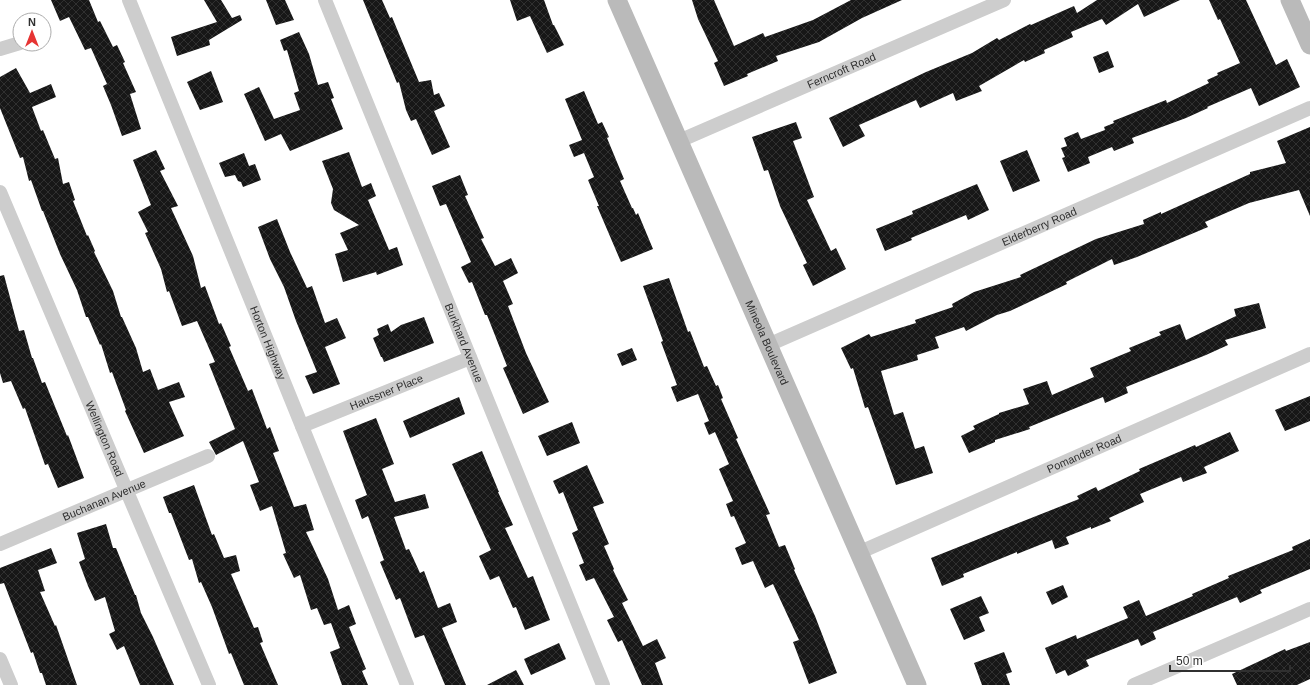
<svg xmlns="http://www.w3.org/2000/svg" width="1310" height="685" font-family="Helvetica,sans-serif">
<defs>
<pattern id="building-cross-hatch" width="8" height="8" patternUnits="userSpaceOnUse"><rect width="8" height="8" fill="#171717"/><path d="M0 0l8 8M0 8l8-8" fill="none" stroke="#303030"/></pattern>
</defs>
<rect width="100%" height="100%" fill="#fff"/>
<path fill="url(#building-cross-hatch)" d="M51 0H89L98 22 100 21 113 47 117 45 125 62 123 63 136 92 130 94 141 129 122 136 111 105 103 86 107 84 91 48 85 50 69 17 60 21Z
M204 0H221L232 18 240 15 242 20 209 40 210 45 177 56 171 37 217 22Z
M266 0H285L294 20 276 25Z
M363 0H382L390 18 392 17 419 82 431 80 434 95 439 93 445 106 434 111 450 147 432 155 416 119 411 121 406 110 399 82 397 83Z
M510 0H544L553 25H554L564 45 547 53 530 16 517 21Z
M692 0H714L734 46 763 33 765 37 813 20 851 0H902L862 18 819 42 776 56 778 61 747 74 748 76 724 86 714 63 718 61 698 19Z
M1097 0H1180L1144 17 1138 4 1106 25 1102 19 1071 32 1073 37 1044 50 1045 53 1025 62 1024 60 979 86 982 91 956 101 953 93 920 108 916 100 884 114 859 125 865 136 843 147 829 118 926 72 972 53 997 38 999 40 1030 24 1031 25 1074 6 1077 13Z
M1209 0H1246L1276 65 1287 59 1300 87 1259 106 1251 88 1207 107 1208 108 1186 118 1132 138 1134 143 1114 151 1112 147 1088 157 1090 163 1068 172 1062 158 1065 157 1061 148 1067 146 1064 138 1078 132 1081 139 1105 130 1104 127 1114 123 1113 121 1166 100 1167 103 1209 83 1207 80 1218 75 1217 73 1240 63 1220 19 1218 20Z
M299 32 309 54 318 85 328 82 334 98 331 99 343 129 290 151 281 134 265 141 244 94 259 87 274 119 300 110 294 93 299 91 287 50 284 51 280 40Z
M1108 51 1114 67 1099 73 1093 57Z
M16 68 30 93 51 84 56 97 32 107 41 131 43 130 55 159 58 158 63 184 69 182 75 200 73 201 87 236 88 235 95 251 94 252 113 291 121 317H122L136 348 143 372 150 369 158 390 179 382 185 397 169 402 184 436 144 453 125 411 126 410 112 372 110 373 101 344 100 345 88 317H86L77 290 60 254 43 211H42L31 180 29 181 23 157 20 158 0 108V77Z
M211 71 223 102 200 110 187 82Z
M584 91 598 124 602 122 609 137 607 138 624 179 620 181 632 208H633L636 215 638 213 653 249 621 262 597 206H599L588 180 594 177 584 153 574 157 569 145 582 140 565 99Z
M796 122 802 138 793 141 814 197 807 200 831 251 836 248 846 269 813 286 803 265 807 263 780 206 768 170 764 171 752 137Z
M1310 127V216L1299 190 1249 203 1205 222 1208 227 1137 257 1114 265 1112 259 1066 282 1067 284 1010 311 997 315 966 331 964 327 935 337 939 348 917 355 918 360 881 371 894 415 903 412 915 449 924 446 933 473 896 485 868 407 865 408 853 368 851 369 841 348 869 334 871 337 916 323 915 320 953 307 952 304 974 292 1021 277 1020 275 1096 239 1144 224 1143 220 1161 212V214L1250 174V172L1286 163 1277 141Z
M156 150 165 169 160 171 178 206 171 208 193 256 201 288 205 286 219 324 221 323 231 346 229 347 248 391 252 389 267 429 270 427 279 451 273 453 294 507 306 504 314 530 306 532 328 579 338 610 349 605 356 624 349 627 366 669 362 671 368 685H342L330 652 340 648 331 623 324 625 317 608 311 610 300 575 294 578 283 554 286 553 272 506 260 511 250 485 259 482 243 441 216 455 209 442 235 429 209 364 215 362 197 321 182 326 169 291 167 292 161 269 145 233 148 232 138 212 151 205 133 160Z
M1027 150 1040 181 1013 192 1000 161Z
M349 152 362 187 371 183 376 196 368 200 389 250 397 247 403 265 377 275 376 272 343 282 335 254 348 250 340 233 359 225 334 210 331 203 333 189 322 161Z
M244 153 249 166 255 164 261 180 243 187 241 182 238 181 235 175 225 177 219 163Z
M460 175 468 195 465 196 484 238 481 239 495 266 511 258 518 273 503 281 513 304 508 306 526 353 549 402 523 414 503 368 507 366 487 315H485L472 282 469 283 461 267 471 262 446 204 440 206 432 186Z
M977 184 989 210 968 220 966 215 911 238 912 240 885 251 876 229 913 214 912 211Z
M277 219 290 252 307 288 312 286 325 323 337 318 346 338 325 347 340 384 313 394 305 376 317 372 296 321 284 287 270 259 258 227Z
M4 275 19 331 24 330 32 358H33L42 383 45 382 67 436 68 435 84 478 58 488 48 464 45 465 25 408 23 409 11 381 3 383 0 373V276Z
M669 278 688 332 690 331 704 367 707 366 716 386 718 385 723 398 721 399 738 438 736 439 770 514 766 515 779 547 785 545 795 569 794 570 815 616 837 673 809 684 793 642 799 640 773 584 765 588 753 561 742 565 735 548 746 543 734 516 731 517 726 504 733 501 719 469 729 464 715 432 709 435 704 423 709 421 698 394 677 402 671 387 677 385 661 342 663 341 643 286Z
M1259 303 1266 328 1225 340 1228 345 1206 355 1126 387 1128 393 1105 403 1103 397 1029 427 1030 429 995 440V442L969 453 961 436 975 429 973 426 999 414V413L1029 404 1023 389 1047 381 1052 395 1094 377 1090 368 1131 351 1129 348 1161 335 1159 332 1180 324 1186 340 1236 316 1234 309Z
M424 317 434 343 384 362 382 357H381L373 338 379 335 377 329 388 324 391 332 401 325Z
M632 348 637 360 622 366 617 354Z
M1310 396V421L1285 431 1275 410Z
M459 397 465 414 410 438 403 421Z
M376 418 394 464 382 469 395 502 425 494 429 508 394 517 406 550 409 549 420 573 424 571 438 608 450 603 457 622 442 628 466 685H445L424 635 415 638 400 598 396 600 380 562 384 560 368 516 362 519 355 500 367 495 343 431Z
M572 422 580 443 547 456 538 436Z
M1230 432 1239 451 1204 467 1207 473 1183 482 1181 477 1140 494 1144 502 1109 518 1111 521 1091 529V527L1066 537 1069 544 1055 549 1052 540 1017 554V552L963 574 964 577 942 586 931 558 1079 499 1077 496 1096 487 1098 491 1140 471 1139 469 1195 445 1196 447Z
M482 451 499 492H498L513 525 505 528 528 578 533 576 550 620 525 630 516 607 513 608 499 576 490 580 479 556 491 550 452 464Z
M587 465 604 503 593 507 609 544 604 546 614 569 613 570 628 600 622 603 643 646 657 639 666 658 655 663 663 685H642L622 640 618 642 607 620 614 617 594 578 586 581 579 565 584 563 572 533 578 530 563 492 559 494 553 481Z
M194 485 212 535 214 534 224 558 236 555 240 571 231 574 254 628 258 627 263 642 260 643 278 685H244L231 653 229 654 212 607 201 582 199 583 192 559 189 560 171 513H169L163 497Z
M106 524 113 548H116L135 595H136L141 613 153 637 174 685H140L124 646 117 650 109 634 115 631 105 597 95 601 88 586 79 562 85 559 77 533Z
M1310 539V569L1260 590 1262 593 1240 603 1237 597 1153 632 1156 639 1141 646 1138 639 1086 660 1089 666 1068 676 1065 670 1056 674 1045 648 1076 635 1077 639 1128 618 1123 607 1139 600 1146 616 1193 596 1192 594 1229 578 1228 576 1293 550 1292 547Z
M51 548 57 563 38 570 45 591 40 592 55 626 56 625 77 685H46L42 673H40L33 652 31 653 4 583 0 584V568Z
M1063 585 1068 597 1052 605 1046 592Z
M981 596 989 613 979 617 985 631 964 640 950 609Z
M1310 642V679L1297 685H1237L1232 674 1285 649 1286 651Z
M559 643 566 659 531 675 524 659Z
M1004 652 1012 672 1006 674 1010 685H982L974 663Z
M516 670 524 685H487Z"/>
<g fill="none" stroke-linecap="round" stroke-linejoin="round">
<g stroke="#cdcdcd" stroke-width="14">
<path id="s1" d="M129 0 407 685"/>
<path id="s2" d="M325 0 603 685"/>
<path d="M0 49 20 43"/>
<path id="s3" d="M679 141 1004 0"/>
<path id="s4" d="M0 192 209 685"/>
<path id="s5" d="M768 345 1310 108"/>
<path id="s6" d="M302 426 470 358"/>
<path id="s7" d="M0 544 208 456"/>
<path id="s8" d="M858 553 1310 354"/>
<path d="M0 659 11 685"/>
<path d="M1134 685 1310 609"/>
</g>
<g stroke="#bababa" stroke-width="19">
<path id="s9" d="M617 0 917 685"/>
<path d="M1290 0 1310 45"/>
</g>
</g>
<g text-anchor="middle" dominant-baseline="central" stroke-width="4" stroke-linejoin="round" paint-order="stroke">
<g font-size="11" fill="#303030" stroke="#fff">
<text stroke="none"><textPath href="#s3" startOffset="177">Ferncroft Road</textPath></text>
<text stroke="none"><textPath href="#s5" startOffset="296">Elderberry Road</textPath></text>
<text stroke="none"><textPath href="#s1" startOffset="370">Horton Highway</textPath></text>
<text stroke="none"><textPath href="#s2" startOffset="370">Burkhard Avenue</textPath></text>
<text stroke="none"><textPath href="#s9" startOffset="374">Mineola Boulevard</textPath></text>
<text stroke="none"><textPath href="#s6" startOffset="91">Haussner Place</textPath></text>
<text stroke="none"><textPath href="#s4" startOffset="268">Wellington Road</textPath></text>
<text stroke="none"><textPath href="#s8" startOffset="247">Pomander Road</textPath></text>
<text stroke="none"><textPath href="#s7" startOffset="113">Buchanan Avenue</textPath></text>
</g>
</g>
<g transform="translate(32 32)"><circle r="19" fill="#ffffff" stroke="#acacac"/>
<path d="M0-3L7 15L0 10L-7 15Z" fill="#e63433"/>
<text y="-6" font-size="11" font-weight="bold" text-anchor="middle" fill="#303030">N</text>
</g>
<path d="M1170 665v6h120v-6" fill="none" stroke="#303030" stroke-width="2"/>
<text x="1176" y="665" font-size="12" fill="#303030" stroke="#ffffff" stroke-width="3" paint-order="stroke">50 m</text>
</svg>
